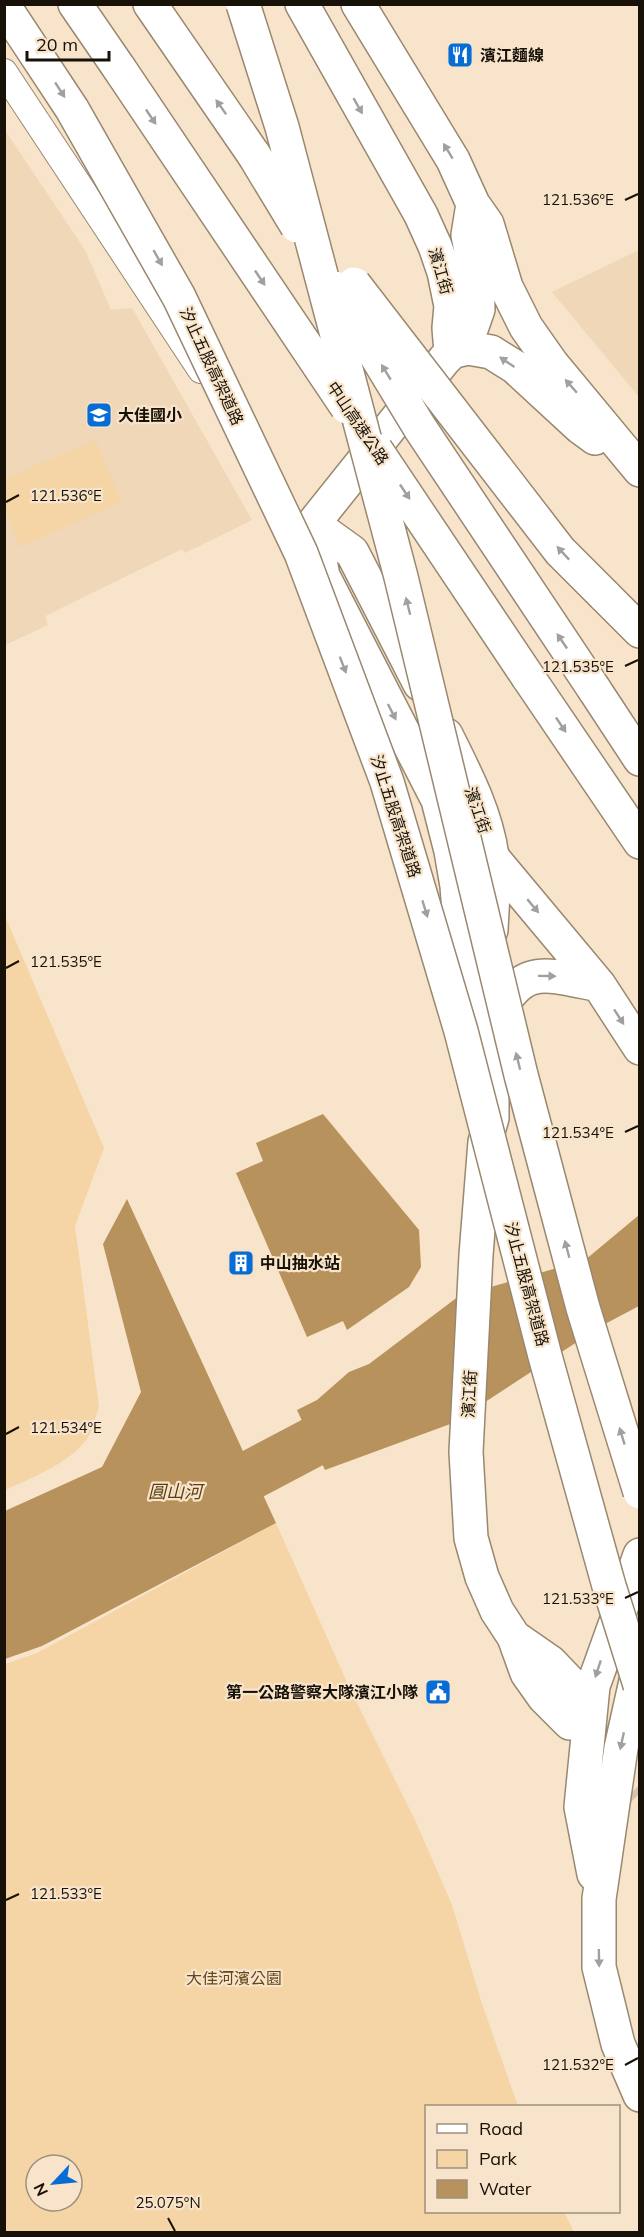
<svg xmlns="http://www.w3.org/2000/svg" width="644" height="2237" font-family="Mulish,'Noto Sans TC',sans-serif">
<rect width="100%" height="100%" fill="#f7e4ca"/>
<path fill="#efd7b7" d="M4 129 85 250 111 310 132 308 252 520 185 553 182 549 45 616 48 625 5 645Z
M639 250V397L552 292Z"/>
<path fill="#f5d4a6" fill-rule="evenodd" d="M95 440 122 502 20 547 5 510V479Z
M5 916 104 1148 75 1226 99 1407C96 1415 94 1426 90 1434 74 1462 33 1477 5 1490Z
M276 1523 350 1689 415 1820 452 1905 482 2004 518 2106H426V2212H564L574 2232H5V1664L37 1653ZM36 2165H72V2201H36Z"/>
<path fill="#b8925c" d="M323 1114 419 1230 421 1267 409 1287 347 1330 343 1321 307 1337 236 1173 263 1161 256 1143Z
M127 1199 276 1523 42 1646 5 1659V1511L102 1467 141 1392 103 1244Z
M639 1215V1306L603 1325 453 1423 325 1470 297 1410 317 1400 349 1372 369 1364 459 1296 585 1260Z"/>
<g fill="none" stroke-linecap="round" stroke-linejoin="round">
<path stroke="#b8925c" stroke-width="50" d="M194 1505 372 1411"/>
<path stroke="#d5c4ad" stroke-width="33" stroke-dasharray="33 16" stroke-linecap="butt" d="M575 1688 640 1755
M601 1754 640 1793"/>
<defs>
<path id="street" d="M4 72 201 370"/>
<path id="secondary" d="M302 4 421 215 435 246 444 272 451 306 449 328 451 352
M358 4 453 160 473 204 487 224 506 287 526 327 552 364 640 470
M451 352 468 348 491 352 515 367 580 427 595 438
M313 524 352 552 420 684
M446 735C465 773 486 813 492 856 495 879 492 906 491 930
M488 996 492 1024V1118L485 1142 476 1255 466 1452 471 1538 482 1577 497 1611 514 1637 527 1673 544 1697 570 1723
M468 1032 457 886 451 851 438 800 323 576 313 524 444 360 469 335 478 309 477 281 468 235 473 204
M514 1637 550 1662 575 1688"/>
<path id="highway" d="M75 4 119 68
M150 4 254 155
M604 595 640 631
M528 677 640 842
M594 689 640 759
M451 815 492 857 599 985 640 1048
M492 1024C521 963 541 973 599 985
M640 1663 621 1748 599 1899V1967L618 2044 640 2095
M594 1874 581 1807 593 1686 640 1555"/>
</defs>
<use href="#street" stroke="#99876f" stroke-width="28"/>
<use href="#secondary" stroke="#99876f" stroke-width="36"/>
<use href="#highway" stroke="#99876f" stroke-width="36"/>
<use href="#street" stroke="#fff" stroke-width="26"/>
<use href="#secondary" stroke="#fff" stroke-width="33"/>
<use href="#highway" stroke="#fff" stroke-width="33"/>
<defs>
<path id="highway-bridge" d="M243 4 282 127 401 577 521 1075 583 1308 640 1492
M4 6 72 109 179 297 301 553 387 782 461 1031 545 1356 609 1586 640 1685
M119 68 347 407
M254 155 297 226
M354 284 560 551 604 595
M335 288 420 428 594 689
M376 450 528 677"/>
</defs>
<use href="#highway-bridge" stroke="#99876f" stroke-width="36" stroke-linecap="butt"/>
<use href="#highway-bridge" stroke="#fff" stroke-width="33"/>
</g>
<defs><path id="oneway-solid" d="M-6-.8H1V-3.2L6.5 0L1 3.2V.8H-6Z" transform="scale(1.5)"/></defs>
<g fill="#a2a09c">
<use href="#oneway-solid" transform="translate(60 90) rotate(57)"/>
<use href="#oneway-solid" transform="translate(358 106) rotate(60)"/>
<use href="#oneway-solid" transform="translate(221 107) rotate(-125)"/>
<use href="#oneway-solid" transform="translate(151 117) rotate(56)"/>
<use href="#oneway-solid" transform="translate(448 151) rotate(-121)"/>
<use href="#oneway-solid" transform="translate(158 258) rotate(60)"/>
<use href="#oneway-solid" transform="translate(260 278) rotate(56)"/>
<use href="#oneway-solid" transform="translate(507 362) rotate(-146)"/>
<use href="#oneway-solid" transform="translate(386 372) rotate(-121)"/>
<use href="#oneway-solid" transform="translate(571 386) rotate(-131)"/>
<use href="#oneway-solid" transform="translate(405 492) rotate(56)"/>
<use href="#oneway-solid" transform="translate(563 553) rotate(-133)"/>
<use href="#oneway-solid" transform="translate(408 606) rotate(-104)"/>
<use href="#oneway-solid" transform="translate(562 641) rotate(-124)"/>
<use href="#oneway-solid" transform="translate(343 665) rotate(69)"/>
<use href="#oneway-solid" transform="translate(392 712) rotate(63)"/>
<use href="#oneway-solid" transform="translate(561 725) rotate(56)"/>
<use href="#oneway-solid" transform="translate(533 906) rotate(50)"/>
<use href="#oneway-solid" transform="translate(425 909) rotate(73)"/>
<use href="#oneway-solid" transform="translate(547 976) rotate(1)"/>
<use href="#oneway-solid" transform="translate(619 1017) rotate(57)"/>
<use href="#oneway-solid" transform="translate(518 1061) rotate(-104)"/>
<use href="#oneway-solid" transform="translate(567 1249) rotate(-105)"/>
<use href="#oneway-solid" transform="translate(622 1436) rotate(-107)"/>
<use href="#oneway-solid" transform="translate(598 1669) rotate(108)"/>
<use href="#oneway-solid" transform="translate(622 1741) rotate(102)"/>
<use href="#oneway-solid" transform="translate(599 1958) rotate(89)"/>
</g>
<path fill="none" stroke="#171108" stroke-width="2" d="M625 200 638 194M6 502 19 495M625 666 638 660M6 968 19 961M625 1132 638 1126M6 1434 19 1427M625 1598 638 1592M6 1900 19 1894M625 2065 638 2058M168 2218 175 2231"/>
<defs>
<symbol id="restaurant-square" viewBox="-11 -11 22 22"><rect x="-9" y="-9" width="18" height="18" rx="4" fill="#086cd5" stroke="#f7e4ca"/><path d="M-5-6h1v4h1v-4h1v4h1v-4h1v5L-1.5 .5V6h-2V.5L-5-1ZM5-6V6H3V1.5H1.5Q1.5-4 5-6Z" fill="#fff"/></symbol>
<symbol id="school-square" viewBox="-11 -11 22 22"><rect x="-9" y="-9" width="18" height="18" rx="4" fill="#086cd5" stroke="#f7e4ca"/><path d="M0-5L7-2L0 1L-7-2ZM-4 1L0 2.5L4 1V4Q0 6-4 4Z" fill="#fff"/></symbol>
<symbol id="building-square" viewBox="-11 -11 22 22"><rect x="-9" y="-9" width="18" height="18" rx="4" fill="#086cd5" stroke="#f7e4ca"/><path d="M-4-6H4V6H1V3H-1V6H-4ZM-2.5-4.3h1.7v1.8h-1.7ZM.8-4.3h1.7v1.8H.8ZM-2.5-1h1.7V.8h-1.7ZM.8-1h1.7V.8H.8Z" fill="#fff"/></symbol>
<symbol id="civic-square" viewBox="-11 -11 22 22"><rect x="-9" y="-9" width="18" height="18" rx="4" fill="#086cd5" stroke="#f7e4ca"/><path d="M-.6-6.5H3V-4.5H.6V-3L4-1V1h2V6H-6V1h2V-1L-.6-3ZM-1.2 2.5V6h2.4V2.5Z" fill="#fff"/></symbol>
</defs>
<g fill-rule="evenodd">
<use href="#restaurant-square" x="445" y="40" width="30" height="30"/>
<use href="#school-square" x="84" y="400" width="30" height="30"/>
<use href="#building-square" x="226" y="1248" width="30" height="30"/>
<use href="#civic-square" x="423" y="1677" width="30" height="30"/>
</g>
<g text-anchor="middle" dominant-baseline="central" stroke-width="4.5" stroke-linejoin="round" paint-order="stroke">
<g font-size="16" font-weight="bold" fill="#171108" stroke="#f7e4ca" text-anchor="start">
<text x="480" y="55">濱江麵線</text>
<text x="118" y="415">大佳國小</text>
<text x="260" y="1263">中山抽水站</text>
<text x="418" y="1692" text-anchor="end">第一公路警察大隊濱江小隊</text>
</g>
<g font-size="16" fill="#171108" stroke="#f7e4ca">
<text transform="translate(441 271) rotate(74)">濱江街</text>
<text transform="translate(212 366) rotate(65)">汐止五股高架道路</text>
<text transform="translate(358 423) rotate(56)">中山高速公路</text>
<text transform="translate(478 810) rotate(71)">濱江街</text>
<text transform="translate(396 816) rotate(72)">汐止五股高架道路</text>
<text transform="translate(527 1284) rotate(75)">汐止五股高架道路</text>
<text transform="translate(469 1394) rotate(-87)">濱江街</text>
</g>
<g font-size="16" fill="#63471d" stroke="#f7e4ca">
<text x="234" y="1978">大佳河濱公園</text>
</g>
<g font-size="18" font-style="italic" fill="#5a3f15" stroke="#f7e4ca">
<text x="175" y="1491">圓山河</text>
</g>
</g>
<g font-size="15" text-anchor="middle" fill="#171108" stroke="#f7e4ca" stroke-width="4.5" stroke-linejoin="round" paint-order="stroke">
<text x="578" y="205">121.536°E</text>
<text x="66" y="501">121.536°E</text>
<text x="578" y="672">121.535°E</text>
<text x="66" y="967">121.535°E</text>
<text x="578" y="1138">121.534°E</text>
<text x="66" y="1433">121.534°E</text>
<text x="578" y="1604">121.533°E</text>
<text x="66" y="1899">121.533°E</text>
<text x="578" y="2070">121.532°E</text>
<text x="168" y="2208">25.075°N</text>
</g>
<rect width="644" height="2237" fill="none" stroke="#171108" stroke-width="12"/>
<rect x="425" y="2105" width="195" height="108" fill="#f7e4ca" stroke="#9d907c" stroke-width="1.5"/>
<rect x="437" y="2124" width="30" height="9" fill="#ffffff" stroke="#9d907c" stroke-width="1.5"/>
<text x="479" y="2135" font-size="18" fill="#171108">Road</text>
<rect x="437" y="2150" width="30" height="18" fill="#f5d4a6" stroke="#9d907c" stroke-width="1.5"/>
<text x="479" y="2165" font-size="18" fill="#171108">Park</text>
<rect x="437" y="2180" width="30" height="18" fill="#b8925c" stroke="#9d907c" stroke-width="1.5"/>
<text x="479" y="2195" font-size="18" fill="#171108">Water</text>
<g transform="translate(54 2183) rotate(244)"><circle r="28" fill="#f7e4ca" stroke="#9d907c" stroke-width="1.5"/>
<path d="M0-4.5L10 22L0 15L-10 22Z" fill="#086cd5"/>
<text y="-9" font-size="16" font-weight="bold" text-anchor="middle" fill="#171108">N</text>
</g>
<path d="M27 51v9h82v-9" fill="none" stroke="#171108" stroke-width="3"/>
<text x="36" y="51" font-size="18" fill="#171108" stroke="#f7e4ca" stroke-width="4.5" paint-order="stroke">20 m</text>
</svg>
